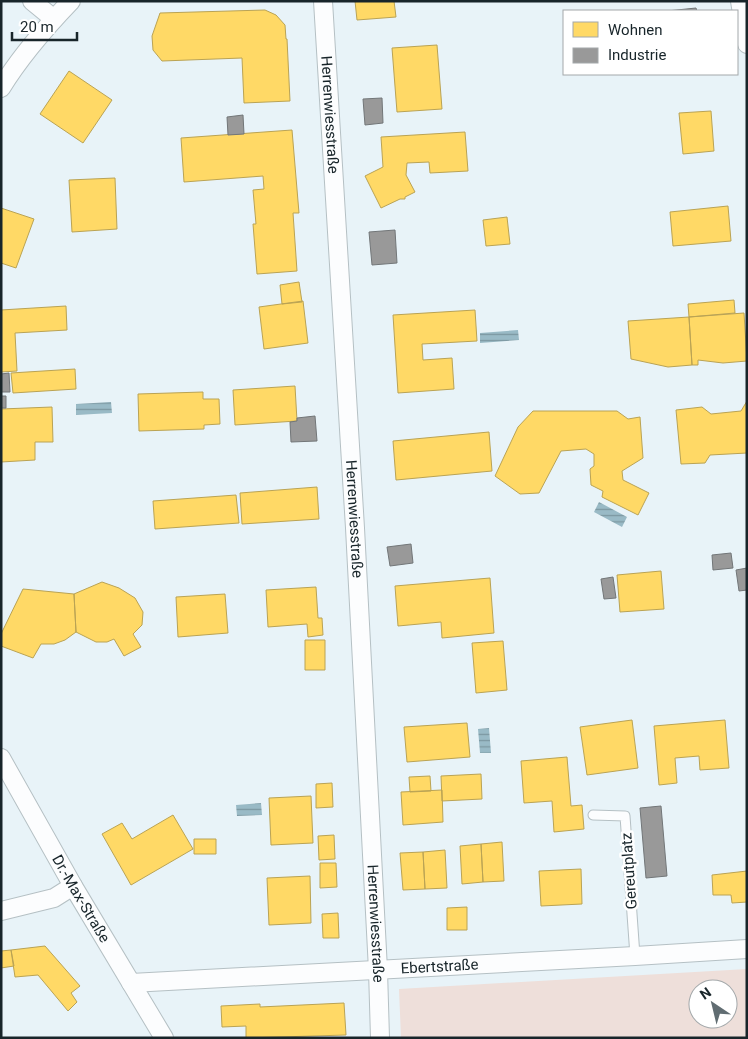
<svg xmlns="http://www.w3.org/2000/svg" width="748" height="1039" font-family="Roboto,sans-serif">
<defs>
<pattern id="water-rules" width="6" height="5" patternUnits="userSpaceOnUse" patternTransform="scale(1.25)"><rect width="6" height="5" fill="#99bac6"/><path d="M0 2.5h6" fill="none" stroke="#7c97a1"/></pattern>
</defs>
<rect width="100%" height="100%" fill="#e8f3f8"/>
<path fill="#eedfda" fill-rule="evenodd" d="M747 969V1038H401L399 989ZM698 989H728V1019H698Z"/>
<path fill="url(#water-rules)" d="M518 330 519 340 480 343V333Z
M111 402 112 413 76 415V404Z
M599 502 627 517 622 527 594 512Z
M489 728 491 753H480L478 729Z
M261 803 262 815 237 816 236 805Z"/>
<path fill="#ffd966" stroke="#baa354" d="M355 1H394L396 17 357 20Z
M265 10 276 15 285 25 286 39H287L290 101 244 103 242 58 162 61 153 50 152 36 160 13Z
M437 45 442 109 397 112 392 48Z
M69 71 112 100 83 143 40 114Z
M711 111 714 151 683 154 679 113Z
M292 130 299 213H293L297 271 257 274 253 224H256L253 190 264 189 263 176 184 182 181 138Z
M465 132 468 171 430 173 429 162 407 163 406 175 415 192 405 197V199H400L381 208 365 176 383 167 381 137Z
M115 178 117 229 72 232 69 180Z
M728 206 731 241 673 246 670 212Z
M1 208 34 219 16 268 1 263Z
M507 217 510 244 486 246 483 220Z
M299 282 302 302 282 304 280 285Z
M734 300 735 313 689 317 688 304Z
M303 301 308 343 264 349 259 307Z
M66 306 67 330 15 333 17 371 1 372V310Z
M475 310 477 341 422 344 423 360 452 358 454 389 398 393 393 315Z
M744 313 747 361 723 363 698 360V365H692L689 317Z
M689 317 692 365 668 367 631 359 628 321Z
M75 369 76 389 13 393 11 373Z
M295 386 297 421 235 425 233 390Z
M203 392V399H219L220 424 204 425V429L139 431 138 394Z
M747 401V453L710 455 705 463 681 464 676 410 702 407 711 414 741 411Z
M52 407 53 442H35V460L1 462V409Z
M533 411H617L628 419 640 417 643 458 622 471 623 480 649 493 638 515 602 497 603 491 591 485 590 469 594 466V454L586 449 561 451 539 493 520 494 495 476 518 427Z
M489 432 492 471 396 480 393 441Z
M317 487 319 519 242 524 240 493Z
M236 495 239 523 155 529 153 501Z
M661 571 664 609 620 612 617 575Z
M490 578 494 633 442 638 441 622 398 626 395 586Z
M102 582 119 588 135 598 143 612 142 625 133 634 141 647 124 656 114 639 107 642H96L76 632 74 594Z
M316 587 318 618H322L323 635 308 637 307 624 268 627 266 590Z
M23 589 74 594 76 632 65 640 54 644H41L33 658 1 646V634Z
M225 594 228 633 178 637 176 597Z
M305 640H325V670H305Z
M503 641 507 690 476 693 472 643Z
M632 720 638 768 587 775 580 727Z
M725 720 729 768 700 770 699 756 675 758 677 783 659 785 654 726Z
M467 723 470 757 407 762 404 727Z
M567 757 571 806 582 805 584 829 554 832 552 801 524 803 521 761Z
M481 774 482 799 442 801 441 776Z
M430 776 431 791 410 792 409 777Z
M332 783 333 807 316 808V784Z
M442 790 443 822 403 825 401 792Z
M311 796 313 843 271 845 269 798Z
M173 815 193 849 131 885 102 834 122 823 132 839Z
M334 835 335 859 319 860 318 836Z
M194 839H216V854H194Z
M502 842 504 881 483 882 481 844Z
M481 844 483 882 462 884 460 846Z
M445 850 447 888 425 889 423 852Z
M423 852 425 889 403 890 400 853Z
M320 863H336L337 887 320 888Z
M581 869 582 904 541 906 539 871Z
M747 871V902L732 903 731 895H713L712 875Z
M310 876 311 923 269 925 267 878Z
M467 907V930H447V908Z
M338 913 339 938H323L322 914Z
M45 946 80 986 71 993 77 1002 68 1011 38 975 15 977 11 950Z
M11 950 14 966 1 968V951Z
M344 1003 346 1035 246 1038V1026L222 1027 221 1006 260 1004V1007Z"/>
<path fill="#999" stroke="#727678" d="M696 8 697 11H667Z
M382 98 383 123 365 125 363 99Z
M243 115 244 134 228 135 227 117Z
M395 230 397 263 372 265 369 232Z
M9 373 10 392H1V374Z
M1 396H6V408H1Z
M315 416 317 441 291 442 290 422 297 421V418Z
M411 544 413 563 390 566 387 547Z
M731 553 733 568 713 570 712 555Z
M747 568V590L739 591 736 570Z
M613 577 616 598 604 599 601 579Z
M661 806 667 876 646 878 640 808Z"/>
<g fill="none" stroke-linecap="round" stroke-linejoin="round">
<defs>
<path id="lane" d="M593 815 625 816 635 956"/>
<g id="street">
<path d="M32 1 54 19"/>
<path id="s1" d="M323 1 355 528 378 970 380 1038"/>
<path d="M740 1 747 44"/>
<path d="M1 88C20 57 46 27 71 1"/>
<path id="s2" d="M1 758 73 886 164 1038"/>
<path d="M1 911 54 898 73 886"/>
<path id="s3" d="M131 983 635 956 747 949"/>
</g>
</defs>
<use href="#lane" stroke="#b5c0c4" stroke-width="11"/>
<use href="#street" stroke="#b5c0c4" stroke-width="20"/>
<use href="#lane" stroke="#fcfdfe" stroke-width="9"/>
<use href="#street" stroke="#fcfdfe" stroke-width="18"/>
</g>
<g text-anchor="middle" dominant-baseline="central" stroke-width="5" stroke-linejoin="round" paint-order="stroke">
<g font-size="15" fill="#18252a" stroke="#fff">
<text stroke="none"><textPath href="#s1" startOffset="114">Herrenwiesstraße</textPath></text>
<text stroke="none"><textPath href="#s1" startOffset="519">Herrenwiesstraße</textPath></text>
<text transform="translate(629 871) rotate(-94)">Gereutplatz</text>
<text stroke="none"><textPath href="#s2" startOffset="162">Dr.-Max-Straße</textPath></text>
<text stroke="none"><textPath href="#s1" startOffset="924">Herrenwiesstraße</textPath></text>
<text stroke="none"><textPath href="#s3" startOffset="309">Ebertstraße</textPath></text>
</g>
</g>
<rect width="748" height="1039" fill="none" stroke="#18252a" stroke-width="5"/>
<rect x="563" y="10" width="175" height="65" fill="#ffffff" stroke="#a3a8aa"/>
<rect x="573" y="22" width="25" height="15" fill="#ffd966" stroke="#a3a8aa"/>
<text x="608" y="35" font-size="15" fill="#18252a">Wohnen</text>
<rect x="573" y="48" width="25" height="15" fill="#999999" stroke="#a3a8aa"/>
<text x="608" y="60" font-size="15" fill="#18252a">Industrie</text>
<g transform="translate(713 1004) rotate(325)"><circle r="24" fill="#ffffff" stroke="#a3a8aa"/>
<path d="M0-4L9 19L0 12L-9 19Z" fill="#616d72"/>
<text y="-8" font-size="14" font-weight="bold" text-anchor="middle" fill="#18252a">N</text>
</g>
<path d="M12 32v8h65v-8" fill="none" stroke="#18252a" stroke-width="2.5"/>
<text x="20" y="32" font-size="15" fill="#18252a" stroke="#ffffff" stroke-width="4" paint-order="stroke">20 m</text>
</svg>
